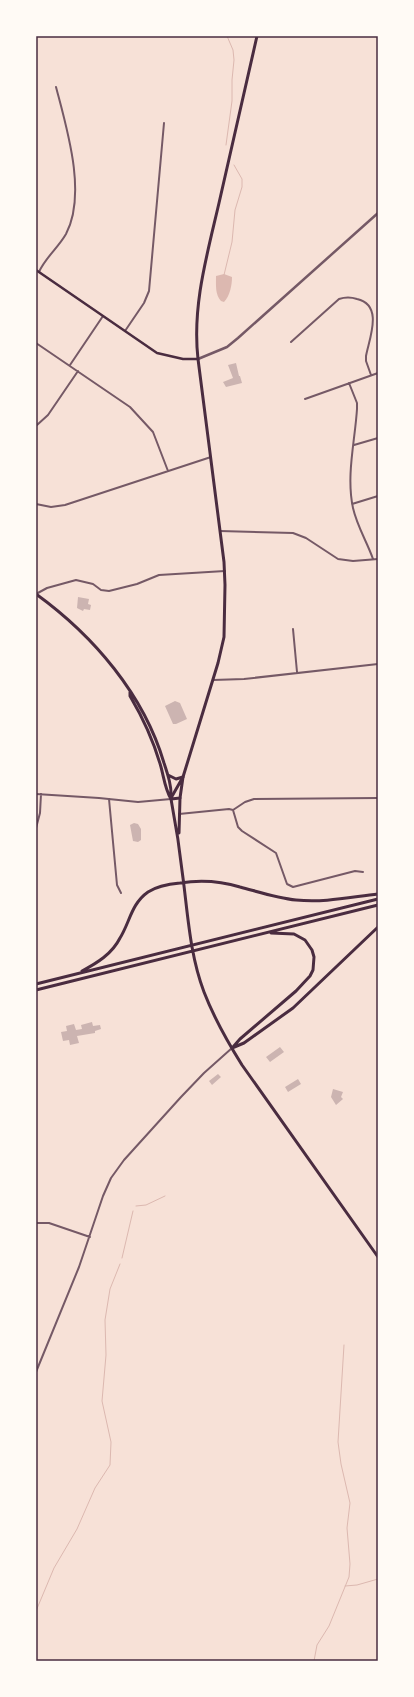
<svg xmlns="http://www.w3.org/2000/svg" width="414" height="1697" font-family="'Roboto Condensed',sans-serif">
<rect width="100%" height="100%" fill="#f7e1d7"/>
<path fill="#dcb8b0" d="M224 274 232 277C232 285 230 296 224 302L221 301C215 295 216 285 216 276Z"/>
<g fill="none" stroke-linecap="round" stroke-linejoin="round">
<path stroke="#dcb8b0" stroke-width="1" d="M226 145 232 101V80L234 60 233 50 227 36
M224 275 232 242 235 210 242 187V179L234 165
M136 1206 146 1205 165 1196
M122 1258 133 1211
M345 1586 357 1585 378 1579
M36 1611 54 1568 77 1529 95 1488 110 1465 111 1442 102 1401 106 1355 105 1320 110 1289 120 1264
M314 1661 317 1645 329 1626 349 1577 350 1564 347 1528 350 1503 341 1464 338 1442 344 1345"/>
</g>
<path fill="#ccb4b1" d="M236 363 239 376H240L242 383 226 387 223 382 233 378 228 365Z
M78 597 89 599 88 604 91 605 90 610 84 609 83 611 77 608Z
M175 701 180 703 187 719 176 724H173L165 706Z
M134 823 138 824 141 829V840L138 842 133 841 130 825Z
M92 1022 93 1026 100 1025 101 1029 95 1031V1033L77 1036 79 1043 70 1045 69 1040 63 1041 61 1032 67 1031 66 1026 74 1024 76 1030 82 1029 81 1025Z
M280 1047 284 1052 270 1062 266 1057Z
M218 1074 221 1077 212 1085 209 1081Z
M298 1079 301 1084 288 1092 285 1087Z
M333 1089 343 1092 341 1097 343 1099 336 1105 331 1097Z"/>
<g fill="none" stroke-linecap="round" stroke-linejoin="round">
<path stroke="#755966" stroke-width="2" d="M39 272C45 258 58 248 66 234 87 194 67 129 56 87
M125 331 144 303 149 291 164 123
M291 342 339 299C345 297 351 297 357 299 384 305 369 339 366 356V361L371 375
M36 343 130 407 153 432 168 471
M70 365 103 316
M349 383 357 403V409C355 441 346 476 353 508 357 526 367 542 373 559
M305 399 378 373
M37 425 48 415 78 371
M354 445 378 438
M36 504 51 507 65 505 211 457
M352 504 378 496
M220 531 293 533 306 538 338 559 353 561 378 559
M36 594 47 588 76 580 93 584 101 590 109 591 137 584 159 575 225 571
M293 629 297 672
M213 680 244 679 378 664
M36 794 99 798 138 802 171 799
M109 799 117 885 121 893
M233 810 245 802 254 799 378 798
M179 814 229 809 233 810 238 827 242 831 276 853 287 884 293 887 355 871 363 872
M36 828 40 813 41 794
M36 1223H49L90 1237
M36 1372 79 1267 103 1196 111 1178 124 1160 181 1097 204 1073 232 1048"/>
<path stroke="#755966" stroke-width="2.5" d="M198 359 227 347 238 338 378 213"/>
<path stroke="#4a2c40" stroke-width="2.5" d="M36 270 157 353 183 359H198"/>
<path stroke="#4a2c40" stroke-width="3" d="M171 798 183 777
M171 799 180 798 183 777 218 663 224 637 225 585 224 562 198 359C192 306 207 255 219 203 232 147 244 92 257 36"/>
<path stroke="#4a2c40" stroke-width="3" d="M36 594C94 636 144 695 164 763 168 775 172 787 171 799 176 825 180 851 183 878 188 916 190 955 204 992 214 1018 227 1041 242 1065L378 1257
M130 692V696C143 718 154 742 161 767 164 778 165 789 171 799
M168 775 176 779 183 777
M179 833 180 798
M82 971C97 963 112 954 120 938 130 922 131 904 148 892 157 886 169 884 180 883 200 880 220 881 240 887 259 892 277 898 296 900 324 903 351 897 378 894
M36 984 378 899
M36 990 378 905
M233 1047 240 1039 296 991 310 976 313 970 314 957 312 950 305 940 294 934 271 933
M232 1048 244 1043 293 1008 378 927"/>
</g>
<rect width="414" height="1697" fill="none" stroke="#fffaf5" stroke-width="74"/>
<rect x="37" y="37" width="340" height="1623" fill="none" stroke="#4a2c40" stroke-width="1.5"/>
</svg>
